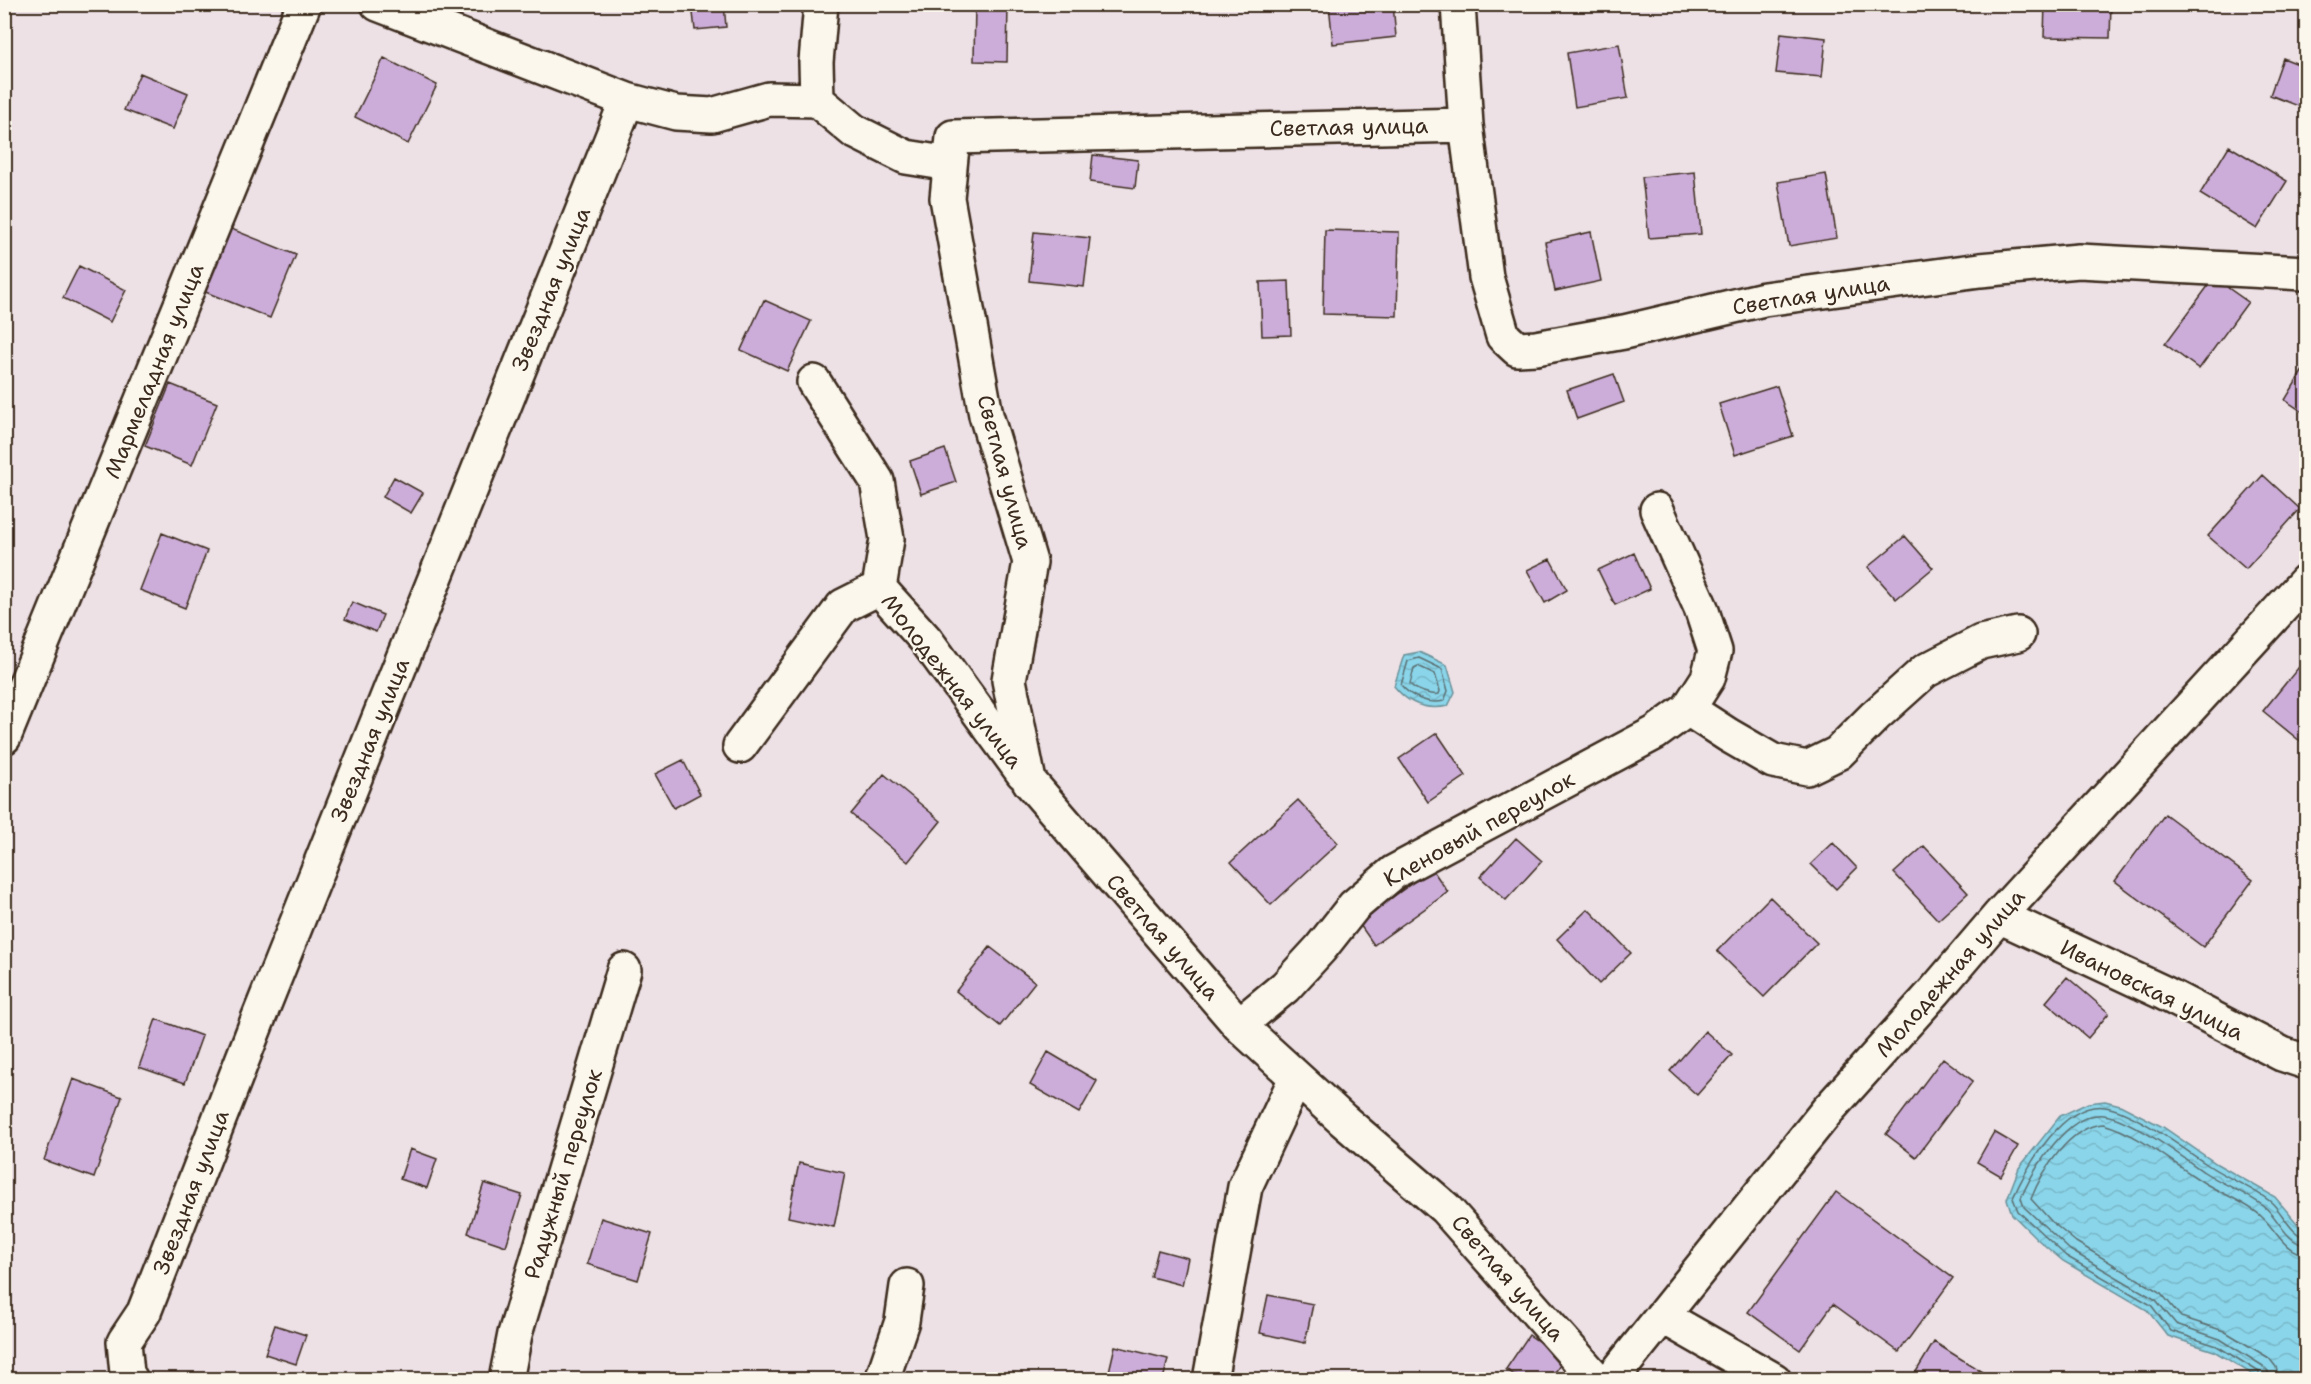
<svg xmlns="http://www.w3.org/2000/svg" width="2311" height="1384" font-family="'Shantell Sans',sans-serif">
<defs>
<pattern id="water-waves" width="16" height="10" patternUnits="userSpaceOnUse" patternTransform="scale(1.5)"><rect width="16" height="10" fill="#8ad5ea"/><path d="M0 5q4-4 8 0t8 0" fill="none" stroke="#78b7c8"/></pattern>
</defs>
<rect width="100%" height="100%" fill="#ede1e6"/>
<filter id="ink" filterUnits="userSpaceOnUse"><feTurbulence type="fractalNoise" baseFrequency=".0167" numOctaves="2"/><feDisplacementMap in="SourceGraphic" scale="12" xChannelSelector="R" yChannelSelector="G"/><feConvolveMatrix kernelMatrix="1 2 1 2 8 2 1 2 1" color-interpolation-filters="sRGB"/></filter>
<g filter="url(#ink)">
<path fill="url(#water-waves)" stroke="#6a9198" stroke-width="1.5" d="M1419 652 1447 665 1455 692 1448 706C1425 711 1408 704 1394 686L1404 655Z
M2105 1101 2120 1105 2163 1127 2217 1164 2275 1197 2306 1234V1379H2260L2214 1351 2168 1336 2147 1310 2063 1261 2037 1239 2012 1214 2007 1199 2019 1168 2060 1116 2088 1103Z"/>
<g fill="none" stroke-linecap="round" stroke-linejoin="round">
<path stroke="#5b6e70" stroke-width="1.5" d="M1419 658 1442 669 1448 691 1444 701C1428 705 1411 697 1401 685L1408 661Z
M1418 666 1435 674 1440 691 1439 694C1431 696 1415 690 1410 684L1414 668Z
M2262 1380 2259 1372 2217 1346 2171 1331 2151 1305 2066 1256 2018 1211 2013 1198C2027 1166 2064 1101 2105 1107 2133 1111 2181 1147 2205 1163 2224 1177 2256 1189 2272 1203 2282 1212 2292 1236 2306 1237
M2270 1380 2268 1371 2263 1366 2220 1339 2176 1324 2156 1300 2070 1250 2024 1207 2021 1198C2033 1170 2068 1111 2104 1115 2130 1118 2181 1156 2204 1172 2222 1184 2251 1195 2267 1209 2279 1220 2288 1244 2306 1245
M2279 1380 2276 1367 2269 1358 2224 1331 2181 1317 2161 1293 2076 1242 2052 1222 2031 1199C2042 1171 2070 1126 2103 1124 2142 1135 2173 1164 2206 1184 2223 1194 2249 1204 2262 1217 2276 1230 2285 1253 2306 1254"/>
</g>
<path fill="#ccadd9" stroke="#3b2a1e" stroke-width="1.5" d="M692 4H724L726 27 695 30Z
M975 4H1008L1007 62 974 61Z
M1329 4H1393L1396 37 1333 44Z
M1681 4H1764V7H1681Z
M2045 4H2111L2110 38 2044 37Z
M1781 33 1826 38 1822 77 1776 73Z
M1619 44 1628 98 1575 107 1567 53Z
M384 58 437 85 408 144 355 117Z
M2283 58 2306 67V109L2270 95Z
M140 73 188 93 173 129 124 110Z
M2229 146 2287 181 2257 229 2200 194Z
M1093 155 1138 160 1135 188 1090 182Z
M1695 172 1701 234 1649 238 1642 177Z
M1826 174 1837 238 1789 246 1778 182Z
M229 228 296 255 270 318 203 291Z
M1325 230 1399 232 1397 316 1323 314Z
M1034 232 1090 238 1084 287 1029 281Z
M1591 232 1601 281 1555 291 1545 242Z
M79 266 126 290 110 322 63 298Z
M2214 278 2248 302 2199 369 2165 344Z
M1289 281 1291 335 1262 336 1260 282Z
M764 300 811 321 787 371 741 350Z
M2306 365V414L2285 400Z
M1614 374 1624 402 1577 419 1567 390Z
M170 384 217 403 192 465 145 446Z
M1777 386 1793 436 1735 455 1719 404Z
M945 449 956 482 921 494 910 461Z
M2263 475 2300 509 2246 569 2208 536Z
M394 477 423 493 411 513 383 497Z
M162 533 207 551 185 608 140 590Z
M1905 536 1933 568 1896 599 1868 567Z
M1634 553 1650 589 1615 605 1598 570Z
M1550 559 1567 590 1545 603 1527 570Z
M352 602 383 615 376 632 345 619Z
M2303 662 2306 665V746L2263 711Z
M1437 733 1466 776 1428 802 1399 759Z
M683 760 700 794 674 808 655 774Z
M884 774 941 821 908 862 851 814Z
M1298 800 1338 843 1271 905 1231 862Z
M2165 814 2253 880 2203 947 2115 881Z
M1516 838 1542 861 1506 900 1480 877Z
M1833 843 1857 868 1836 889 1811 864Z
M1924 846 1968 893 1938 920 1894 873Z
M1432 869 1448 892 1374 945 1358 922Z
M1770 897 1817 943 1764 997 1717 951Z
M1588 909 1631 953 1599 984 1557 939Z
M990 947 1035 982 1000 1026 956 991Z
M2067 977 2109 1013 2088 1038 2046 1002Z
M156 1019 202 1036 185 1083 139 1067Z
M1705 1031 1732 1055 1697 1095 1670 1071Z
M1048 1052 1097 1081 1079 1113 1030 1085Z
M1943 1058 1973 1081 1916 1157 1886 1134Z
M73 1079 122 1097 94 1178 44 1160Z
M1994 1132 2018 1146 2001 1176 1977 1162Z
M410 1149 437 1159 427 1188 400 1179Z
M799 1163 845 1173 834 1227 788 1217Z
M484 1183 522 1195 506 1246 468 1233Z
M1836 1192 1953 1278 1899 1352 1833 1304 1800 1350 1748 1312Z
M601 1218 652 1234 638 1280 587 1264Z
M1158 1250 1188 1258 1182 1285 1151 1277Z
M1268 1295 1313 1304 1305 1343 1260 1333Z
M275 1325 306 1335 296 1364 265 1354Z
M1529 1335 1564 1359 1550 1380H1522L1506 1369Z
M1934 1342 1982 1372 1977 1380H1911Z
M1115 1346 1168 1359 1163 1380H1107Z"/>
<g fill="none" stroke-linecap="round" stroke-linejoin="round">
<defs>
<path id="minor" d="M378 4 627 100 676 113 712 115 769 99 817 100
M821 4 816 62 817 100 854 131 906 157 950 164
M1458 4 1466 125 1486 277 1503 336 1517 349 1536 348 1624 332 1764 299 1980 270 2079 261 2305 273
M1466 125 953 137 947 198 986 415 1030 562 1009 680 1029 781 1239 1025 1343 1120 1445 1208 1597 1380
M814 382 877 481 887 539 879 588 926 640 1023 773
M1688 709 1728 735 1773 761 1807 768 1838 753 1875 716 1925 671 1981 642 2018 634
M4 737 304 4
M740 746 843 606 879 588
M1999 916 2164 993 2282 1054 2306 1062
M1239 1025 1285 987 1320 949 1354 906 1394 872 1655 733 1688 709 1708 678 1715 651 1701 608 1657 510
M1662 1316 1774 1380
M131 1380 127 1373 124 1342 144 1312 257 1022 627 100
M506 1380 515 1334 624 970
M882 1380 902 1321 907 1286
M1210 1380 1245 1187 1296 1078
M1611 1380 1827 1111 1935 991 1999 916 2306 581"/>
</defs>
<use href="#minor" stroke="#3b2a1e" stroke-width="38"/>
<use href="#minor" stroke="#fbf7ec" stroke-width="33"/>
</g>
</g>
<g text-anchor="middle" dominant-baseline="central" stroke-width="4.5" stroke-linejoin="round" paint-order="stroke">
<g font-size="22" fill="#3b2a1e" stroke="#fbf7ec">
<text transform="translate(1349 127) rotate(-1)">Светлая улица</text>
<text transform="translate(551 289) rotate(-68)">Звездная улица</text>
<text transform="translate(1811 295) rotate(-9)">Светлая улица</text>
<text transform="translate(154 371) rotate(-68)">Мармеладная улица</text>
<text transform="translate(1005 472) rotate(75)">Светлая улица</text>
<text transform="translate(952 681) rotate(52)">Молодежная улица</text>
<text transform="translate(370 740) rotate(-68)">Звездная улица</text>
<text transform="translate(1479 829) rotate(-29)">Кленовый переулок</text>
<text transform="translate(1163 937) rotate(49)">Светлая улица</text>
<text transform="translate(1950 973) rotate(-49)">Молодежная улица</text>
<text transform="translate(2152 990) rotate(26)">Ивановская улица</text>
<text transform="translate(563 1174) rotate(-73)">Радужный переулок</text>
<text transform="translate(191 1192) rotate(-69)">Звездная улица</text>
<text transform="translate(1508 1278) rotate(49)">Светлая улица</text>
</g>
</g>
<rect width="2311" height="1384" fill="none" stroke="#fbf7ec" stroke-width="24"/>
<rect x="12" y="12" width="2287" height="1360" fill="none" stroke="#3b2a1e" stroke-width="2" filter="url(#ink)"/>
</svg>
